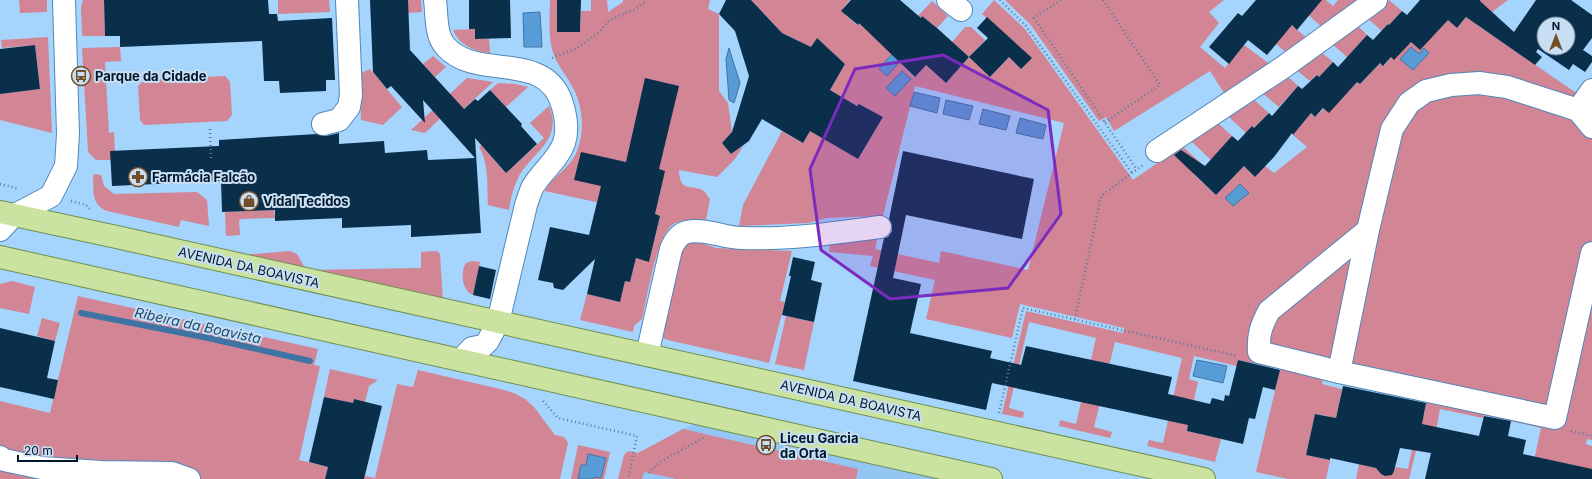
<svg xmlns="http://www.w3.org/2000/svg" width="1592" height="479" font-family="Inter,sans-serif">
<rect width="100%" height="100%" fill="#a5d4fd"/>
<path fill="#94c6f3" d="M711 417 992 479H642L650 447 683 429Z"/>
<path fill="#d18595" d="M19 0H47V12L20 13Z
M83 0H104L105 36H83L82 35 81 7Z
M278 0H329L330 12 278 14Z
M408 0H421L422 12 408 13Z
M550 0H557V32H580L581 11H591V0H607L608 12 623 2V0H710L708 9 719 14V91L728 103 732 132 722 143 731 154 744 145 735 159 717 177 679 170C680 194 691 183 704 191 706 193 708 197 710 199L706 220C695 220 680 218 671 226 656 240 647 298 642 319L634 326 633 332 580 320 587 294 620 302 625 281 630 282 636 258 649 261 660 216 545 191C552 176 570 169 577 151 585 131 583 105 572 86 565 73 556 64 552 49 548 34 550 15 550 0Z
M751 0H850L841 11 857 25 867 14 913 53 902 65 914 77 926 65 946 83 969 57 952 42 965 27H971L985 40 970 57 990 77 1009 57 1021 69 1031 58 982 14 994 0 1025 29 1133 180 1182 146 1202 164 1193 174 1216 195 1244 166 1255 177 1265 166 1274 173 1307 147 1293 135 1311 113 1315 117 1345 89 1348 92 1357 82 1360 84 1380 63 1384 66 1391 57 1411 42 1420 50 1444 16 1457 28 1470 13 1477 25 1572 90 1592 101V440L1587 439 1586 444 1592 446V470L1530 479 1541 428 1484 415 1483 418 1440 409 1435 436 1420 434 1409 479H1356L1359 464 1377 468C1381 476 1385 476 1392 474L1396 467 1408 469 1419 414 1424 415 1426 402 1323 379 1322 384 1342 389 1335 422 1328 416 1315 414 1306 455 1330 460 1326 479H1288L1256 472 1280 369 1238 360 1237 366 1194 356 1189 379 1198 382 1187 431 1221 439 1215 462 1147 446 1149 440 1163 443 1182 358 1115 342 1094 427 1112 432 1110 438 1059 426 1060 420 1076 424 1096 338 1029 322 1009 408 1024 412 1023 418 1002 414 1026 311 1123 333 1124 328 1020 304 1012 338 926 319 935 280 870 266 873 256 829 252 830 244 878 236 875 249 939 263 941 251 1028 270 1064 123 915 86 883 216 827 218 808 223 739 226 743 205 782 131 803 143 812 127 836 141 834 145 858 159 883 117 859 104 857 106 830 90 845 64 817 38 810 49 799 41 782 33Z
M1005 0H1224L1209 12 1219 23 1200 47 1225 68 1244 45 1271 65 1224 93 1210 71 1114 131 1106 117 1099 121 1030 24Z
M1316 0H1326L1333 6 1338 0H1358L1323 28 1305 12Z
M1389 0 1402 11 1389 25 1388 24 1382 31 1368 19Z
M1478 0H1508L1492 12Z
M932 1 948 16 937 28 922 16 921 18 918 16Z
M1279 14 1309 40 1288 54 1276 44Z
M1358 26 1367 35 1347 57 1332 44Z
M475 29V39H489L490 53C474 51 459 45 453 30Z
M48 37 52 133 0 120V94L40 89 35 45 2 48 1 40Z
M120 47 121 61 105 62 109 133 114 132 115 151 111 160H96L88 152 82 48Z
M1320 51 1333 62 1319 77 1316 75 1310 81 1295 69Z
M433 56 446 67 435 77 423 64Z
M370 69 402 107 383 125 361 120 359 74Z
M1286 75 1298 86 1279 107 1261 92Z
M225 76 230 82 232 115 227 121 144 125 140 120 138 86 144 80Z
M467 78 493 82 458 114 452 107 425 133 411 130Z
M498 83 516 84 528 87 506 107 490 90Z
M1253 99 1269 113 1254 128 1252 126 1246 133 1228 116Z
M549 106C563 138 535 151 520 174 514 185 511 197 509 210L488 205C487 186 489 163 479 147L481 145 506 173 544 138 530 123Z
M1217 122 1232 136 1211 160 1190 140Z
M94 174 101 175 104 186 114 194 197 192 207 200 209 226 181 220 179 227 107 211C91 204 94 192 93 177Z
M274 210 275 218 241 219 239 221 240 235 226 236 225 212Z
M696 241 716 248 792 251 780 301 785 302 769 363 672 341 665 339 662 336 681 249 684 245Z
M290 251 297 254 306 270 421 268V252L437 251 440 254 443 302 229 256Z
M472 261 480 262 473 295C462 291 460 272 466 263Z
M12 281 35 287 29 314 0 308V284Z
M78 296 318 349 314 365 320 366 299 460 328 467 325 479H0V401L50 413Z
M786 316 814 322 804 370 775 364Z
M42 318 60 323 55 341 37 336Z
M330 369 378 380 369 386 365 402 354 399 353 403 324 397Z
M418 370 500 389 514 393 525 399 534 407 555 435 564 437 568 443 560 479H364L365 476 375 478 397 384 413 387Z
M683 429 858 469 856 479H676L644 472 642 479H618L624 455 628 451 638 453Z
M578 445 610 452 604 479H571Z"/>
<path fill="#589cd7" stroke="#3e74a3" d="M540 12 542 47H524L523 13Z
M1411 47 1419 54 1424 48 1429 53 1413 70 1400 59Z
M729 48 740 83 734 103 729 100 726 59Z
M894 52 902 59 887 76 879 69Z
M902 71 911 79 895 96 886 88Z
M914 92 940 98 937 113 910 106Z
M946 100 973 106 969 120 943 114Z
M983 109 1010 116 1006 130 979 124Z
M1020 118 1046 125 1043 139 1016 133Z
M1240 184 1249 193 1233 206 1225 198Z
M1197 360 1227 366 1223 383 1193 376Z
M588 454 606 458 601 478 594 477 593 479H578L581 465H586Z"/>
<g fill="none" stroke-linecap="round" stroke-linejoin="round">
<path stroke="#3e74a3" stroke-width="6" d="M81 313 208 338 310 361"/>
</g>
<path fill="#092f4b" fill-rule="evenodd" d="M104 0H268L269 14H277L278 21 332 18 335 80H326V91L280 93 279 81H264L262 41 120 47V36H105Z
M370 0H408L410 50 464 109 475 99 478 101 490 90 522 124 521 126 537 144 506 173 475 138 481 233 411 237V225L342 228V218L275 221V210L222 212 221 181 112 186 110 151 219 146V140L317 134 326 136 339 133V144L384 141 385 153 427 150 428 160 475 158 423 100 425 123 391 86 387 89 373 72Z
M469 0H510L511 38 475 39V29H469Z
M557 0H581L580 32H557Z
M726 0H751L782 33 811 47 817 38 845 64 830 90 857 106 859 104 883 117 858 159 810 131 803 143 762 119 749 141 731 154 722 143 732 132 749 76 735 31 719 14Z
M851 0H900L921 18 922 16 937 28 969 57 946 83 926 65 915 77 859 23 858 25 841 11Z
M1256 0H1322L1297 30 1292 25 1267 55 1248 40 1229 64 1209 47 1238 13 1242 16Z
M1420 0H1480V1L1514 32 1536 0H1571L1592 15V38L1583 50 1592 56V62L1585 72 1573 64 1569 70 1538 49 1536 52 1542 57 1535 65 1466 17 1457 28 1448 20 1420 50 1411 42 1394 60 1391 57 1383 66 1380 63 1360 84 1357 82 1329 113 1323 108 1315 117 1311 113 1293 135 1292 133 1274 157 1255 177 1244 166 1216 195 1174 155 1181 150 1205 166 1232 136 1238 141 1252 126 1254 128 1269 113 1272 116 1298 86 1302 89 1317 75 1319 77 1333 62 1338 67 1367 35 1373 40 1388 24 1389 25 1402 11 1407 15ZM1544 24H1568V48H1544Z
M987 17 1032 58 1021 69 1009 57 990 77 969 57 988 38 977 28Z
M35 45 40 89 0 94V49Z
M645 78 679 86 659 169 665 171 655 214 660 216 649 262 636 258 630 282 625 281 620 302 587 294 595 259 563 290 554 288 553 283 538 280 550 227 589 235 601 186 574 180 581 152 626 162Z
M903 151 1034 179 1022 239 906 215 893 278 921 284 910 333 992 351 990 358 1021 365 1026 346 1172 377 1168 394 1210 404 1212 398 1224 401 1225 395 1229 396 1238 360 1280 370 1275 390 1263 387 1255 419 1249 418 1243 444 1187 431 1188 425 992 383 986 410 853 381 884 238 888 237 892 231V225L889 219Z
M793 257 815 262 811 280 822 283 814 322 782 315 791 276H789Z
M479 266 496 270 490 299 473 295Z
M0 328 55 341 47 378 58 380 54 399 0 387Z
M1343 386 1426 403 1422 424 1479 436 1484 416 1511 421 1508 436 1526 440 1523 454 1592 469V479H1425L1431 453 1400 448 1394 471 1392 475 1385 476 1381 474 1376 468 1330 458V460L1306 455 1315 414 1336 418Z
M324 397 353 403 354 399 382 406 364 479H325L328 467 309 462Z"/>
<g fill="none" stroke-linecap="round" stroke-linejoin="round">
<defs>
<path id="minor" d="M435 0C437 14 435 36 446 47 478 82 548 48 563 107 566 118 568 131 564 143 558 160 541 172 532 188 530 193 528 199 526 205L498 322 488 341 483 346 472 348 461 360
M948 0 961 10
M1578 110 1592 90
M323 124 339 120 349 107 351 95 347 0
M1157 151 1285 66 1376 0
M0 230 13 216 51 196 66 166 68 134 64 0
M1368 230 1269 311C1261 326 1258 335 1259 352L1339 372 1555 418 1592 253
M647 355 671 249C674 242 679 234 687 232 705 228 724 238 742 238 788 240 834 233 880 227
M1339 372 1368 230 1392 129 1409 103 1426 91 1451 85 1479 83 1507 87 1578 110 1592 127
M0 457 4 460 42 468 101 472 172 473 189 479"/>
<path id="major" d="M0 212 112 236 1204 479
M0 257 991 479"/>
</defs>
<use href="#minor" stroke="#5088b9" stroke-width="24"/>
<use href="#major" stroke="#6e904f" stroke-width="24"/>
<path stroke="#5b7e9d" stroke-width="2.5" stroke-dasharray="1 3" stroke-linecap="butt" d="M1000 0 1026 26 1132 173
M1061 0 1034 18 1137 170
M1103 0 1160 85 1104 123
M552 58 577 48 598 33 609 21 618 16 634 10 645 2
M210 129 211 159
M0 184 19 189
M71 201 86 205 91 210
M1075 319 1101 196 1143 165
M543 401 558 418 637 436 628 479
M999 413 1023 308 1238 356
M1571 431 1592 436
M649 473 660 462 705 437"/>
<use href="#minor" stroke="#fff" stroke-width="22"/>
<use href="#major" stroke="#cbe3a1" stroke-width="22"/>
</g>
<path fill="#7b2cbf" fill-opacity="0.2" stroke="#7b2cbf" stroke-width="3" stroke-linejoin="round" d="M943 55 1048 110 1061 214 1008 288 890 299 821 250 810 169 855 69Z"/>
<defs>
<symbol id="bus-ring" viewBox="-11 -11 22 22"><circle r="9.5" fill="#c7def3" stroke="#724e28" stroke-width="1.5"/><path d="M-5-6H5V4H4V6H2V4H-2V6H-4V4H-5ZM-3.5-4V0h7V-4ZM-3.5 1.2v1.5H-2V1.2ZM2 1.2v1.5H3.5V1.2Z" fill="#724e28"/></symbol>
<symbol id="pharmacy-ring" viewBox="-11 -11 22 22"><circle r="9.5" fill="#c7def3" stroke="#724e28" stroke-width="1.5"/><path d="M-2-6h4v4h4v4h-4v4h-4v-4h-4v-4h4Z" fill="#724e28"/></symbol>
<symbol id="shop-ring" viewBox="-11 -11 22 22"><circle r="9.5" fill="#c7def3" stroke="#724e28" stroke-width="1.5"/><path d="M-5-2.5h2.3a2.7 3.5 0 0 1 5.4 0H5L5.5 6h-11ZM-1.5-2.5h3a1.5 2.3 0 0 0-3 0Z" fill="#724e28"/></symbol>
</defs>
<g fill-rule="evenodd">
<use href="#bus-ring" x="70" y="65" width="22" height="22"/>
<use href="#pharmacy-ring" x="127" y="166" width="22" height="22"/>
<use href="#shop-ring" x="238" y="190" width="22" height="22"/>
<use href="#bus-ring" x="755" y="434" width="22" height="22"/>
</g>
<g text-anchor="middle" dominant-baseline="central" stroke-width="4" stroke-linejoin="round" paint-order="stroke">
<g font-size="13" font-weight="bold" fill="#011729" stroke="#c7def3" text-anchor="start">
<text x="95" y="76">Parque da Cidade</text>
<text x="152" y="177">Farmácia Falcão</text>
<text x="263" y="201">Vidal Tecidos</text>
<text x="780" y="438">Liceu Garcia<tspan x="780" dy="15">da Orta</tspan></text>
</g>
<g font-size="13" fill="#011729" stroke="#c7def3">
<text transform="translate(249 267) rotate(13)">AVENIDA DA BOAVISTA</text>
<text transform="translate(851 400) rotate(13)">AVENIDA DA BOAVISTA</text>
</g>
<g font-size="14" font-style="italic" fill="#1a4c73" stroke="#c7def3">
<text transform="translate(198 325) rotate(12)">Ribeira da Boavista</text>
</g>
</g>
<g transform="translate(1556 36)"><circle r="19" fill="#c7def3" stroke="#788ea2"/>
<path d="M0-3L7 15L0 10L-7 15Z" fill="#724e28"/>
<text y="-6" font-size="11" font-weight="bold" text-anchor="middle" fill="#011729">N</text>
</g>
<path d="M18 455v6h59v-6" fill="none" stroke="#011729" stroke-width="2"/>
<text x="24" y="455" font-size="12" fill="#011729" stroke="#c7def3" stroke-width="3" paint-order="stroke">20 m</text>
</svg>
